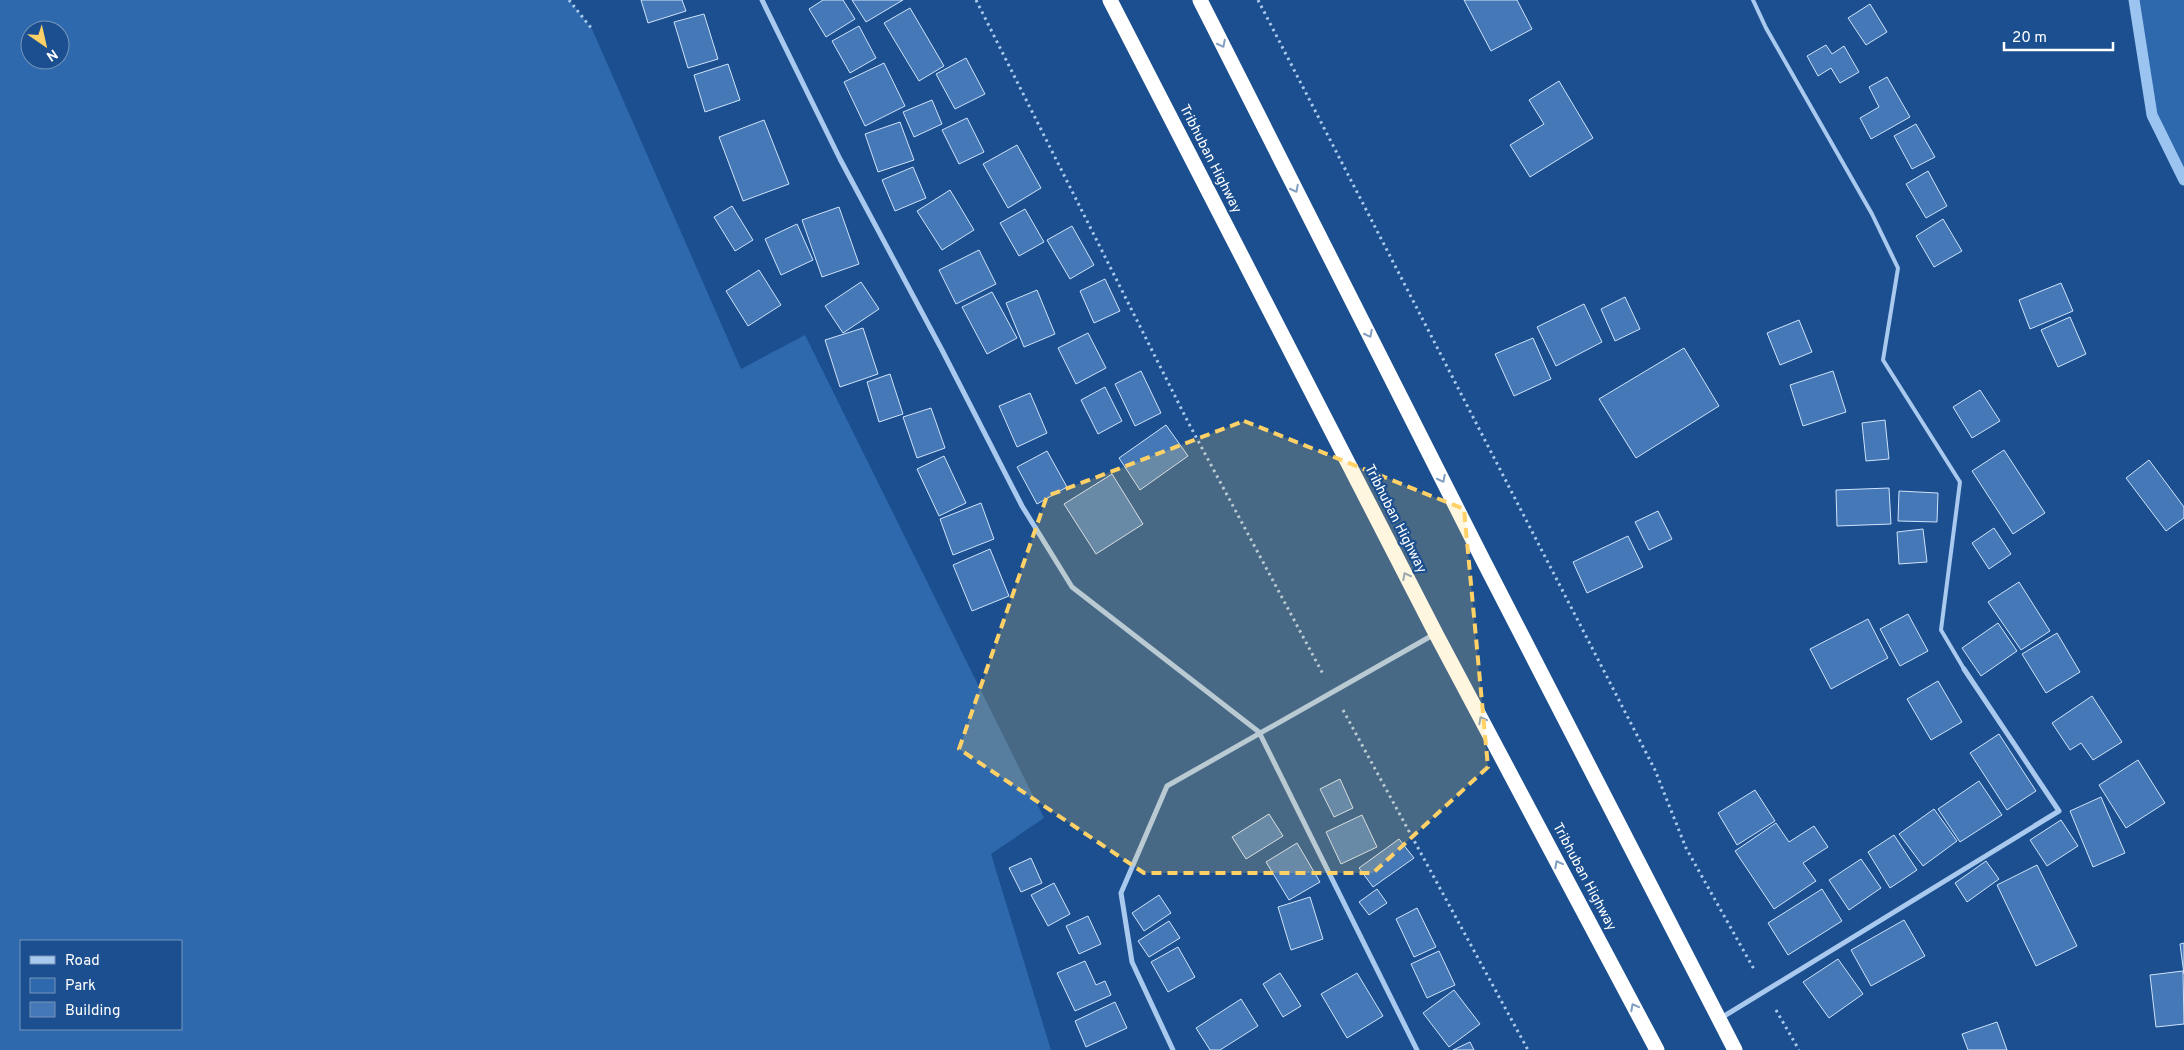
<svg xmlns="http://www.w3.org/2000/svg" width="2184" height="1050" font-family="Overpass,sans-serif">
<rect width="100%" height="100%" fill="#1b4f8f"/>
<path fill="#2e69ad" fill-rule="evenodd" d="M0 0H569L592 29 741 369 805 335 1044 818 991 854 1051 1050H0ZM30 30H60V60H30ZM21 941H181V1029H21Z
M2134 0H2184V180L2152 115Z"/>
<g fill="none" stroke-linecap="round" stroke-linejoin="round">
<path stroke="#9cc4f0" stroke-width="11" d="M2134 0 2152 115 2184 180"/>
</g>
<path fill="#4478b7" stroke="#cfe3fa" d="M641 0H682L686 11 648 23Z
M823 0H843L855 19 826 37 809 9Z
M852 0H903L866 22Z
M1464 0H1517L1532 29 1491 51Z
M1870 4 1887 32 1866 45 1848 18Z
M910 8 944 66 919 81 884 23Z
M704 14 718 59 688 68 674 22Z
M859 26 876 58 850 73 832 41Z
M1826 45 1832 54 1844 46 1859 72 1840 83 1831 68 1818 76 1807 56Z
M966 58 985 94 955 109 936 74Z
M884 63 905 106 865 126 844 82Z
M728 64 740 100 705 112 694 75Z
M1887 77 1910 117 1871 139 1860 118 1879 107 1869 87Z
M1559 81 1593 138 1530 177 1510 145 1544 124 1529 100Z
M932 100 942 124 914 137 903 112Z
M967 118 984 152 959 164 942 130Z
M764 120 789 184 743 201 719 137Z
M900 122 914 160 878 172 865 134Z
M1916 124 1935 157 1912 169 1894 136Z
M1017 145 1041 188 1008 208 983 164Z
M913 167 926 198 895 211 882 180Z
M1928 171 1947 206 1926 218 1906 184Z
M950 190 974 230 942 250 917 211Z
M732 206 753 240 735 251 714 217Z
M839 207 859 264 822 277 802 220Z
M1025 209 1044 242 1019 256 1000 223Z
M1943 219 1962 251 1934 267 1916 236Z
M797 224 813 260 781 275 765 239Z
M1072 226 1094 265 1070 279 1047 240Z
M979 250 996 284 956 304 939 270Z
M759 270 781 305 748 326 726 291Z
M1105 279 1120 311 1094 323 1080 291Z
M861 282 879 309 843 333 825 306Z
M2061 283 2073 311 2030 329 2019 300Z
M1037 290 1055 334 1024 347 1006 303Z
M992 292 1017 338 987 354 962 307Z
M1625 297 1640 329 1615 341 1601 309Z
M1584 304 1602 342 1556 366 1537 327Z
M2070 317 2086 354 2058 367 2041 330Z
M1799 320 1812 352 1780 365 1767 333Z
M863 328 878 374 840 387 825 340Z
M1088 333 1106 368 1076 384 1058 348Z
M1533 338 1551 379 1514 396 1495 354Z
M1684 348 1719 406 1636 458 1599 399Z
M1141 371 1161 413 1135 426 1115 384Z
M1833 371 1846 412 1803 426 1790 385Z
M890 374 903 414 879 422 867 382Z
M1105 387 1122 421 1098 434 1081 400Z
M1980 390 2000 421 1972 438 1953 407Z
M1030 393 1047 433 1017 447 999 406Z
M931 408 945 448 917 458 903 417Z
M1885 420 1889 459 1866 461 1862 423Z
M1166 425 1188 456 1140 490 1119 458Z
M2004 450 2045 513 2013 534 1972 471Z
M1047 451 1067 487 1037 504 1017 467Z
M944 456 966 503 939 516 917 469Z
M2149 460 2184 507V518L2166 531 2126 478Z
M1112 474 1143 524 1096 554 1064 504Z
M1889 488 1891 524 1837 526 1836 490Z
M1899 491 1938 493 1937 522 1898 521Z
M981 503 994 539 953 555 940 519Z
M1658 511 1672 539 1649 550 1635 522Z
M1994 528 2011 554 1989 569 1972 543Z
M1923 529 1927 562 1899 564 1897 532Z
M1628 536 1643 567 1587 593 1573 562Z
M990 549 1009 596 972 611 953 565Z
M2019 582 2050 631 2021 650 1988 602Z
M1908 614 1928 651 1900 666 1880 629Z
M1868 619 1888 658 1831 689 1810 649Z
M1998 623 2017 651 1981 676 1962 648Z
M2057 633 2080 672 2046 693 2022 654Z
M1938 681 1962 722 1931 740 1907 699Z
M2092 696 2122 742 2093 760 2081 743 2070 750 2052 723Z
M1999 734 2036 791 2007 810 1970 753Z
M2138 760 2165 803 2126 828 2099 785Z
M1340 779 1353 808 1334 817 1320 789Z
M1979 781 2002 815 1960 842 1938 809Z
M1755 790 1775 821 1737 845 1718 813Z
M2101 797 2125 853 2093 867 2070 811Z
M1934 809 1957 841 1923 866 1899 834Z
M1269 814 1283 836 1246 859 1232 837Z
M1362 815 1377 847 1341 864 1326 832Z
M2061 820 2078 846 2047 866 2030 840Z
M1776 823 1789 842 1814 826 1828 847 1803 863 1816 881 1774 909 1735 851Z
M1894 835 1917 870 1890 888 1868 852Z
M1399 839 1414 858 1373 887 1359 868Z
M1297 843 1320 882 1289 900 1266 862Z
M1031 858 1042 883 1021 892 1009 868Z
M1861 859 1881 888 1849 910 1829 880Z
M1986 861 1999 879 1967 902 1955 883Z
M2037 865 2077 946 2036 966 1997 885Z
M1054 883 1070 914 1048 926 1031 895Z
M1377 889 1387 903 1369 915 1359 902Z
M1822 889 1842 921 1788 955 1768 923Z
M1159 895 1171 913 1144 931 1132 913Z
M1310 897 1323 939 1291 950 1278 907Z
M1417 908 1436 947 1414 957 1396 919Z
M1088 916 1101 944 1079 954 1066 926Z
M1904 920 1925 956 1871 986 1851 950Z
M1169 921 1180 938 1149 957 1138 941Z
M2184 943V974L2180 944Z
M1178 947 1195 977 1168 992 1151 962Z
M1439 951 1455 985 1427 998 1411 964Z
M1838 959 1863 994 1829 1018 1803 982Z
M1085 961 1096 985 1105 981 1111 995 1075 1011 1057 973Z
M2183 971 2184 1024 2156 1027 2150 975Z
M1280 973 1301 1006 1283 1017 1263 984Z
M1357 973 1383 1016 1347 1038 1321 994Z
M1454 990 1480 1024 1449 1047 1423 1013Z
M1241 999 1258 1026 1220 1050H1210L1196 1028Z
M1115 1002 1127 1028 1086 1047 1075 1021Z
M1997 1022 2007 1050H1968L1962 1034Z
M1470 1042 1474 1050H1453Z"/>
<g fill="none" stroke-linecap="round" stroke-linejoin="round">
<path stroke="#a9c9ee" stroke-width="3" stroke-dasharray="2.5 4" stroke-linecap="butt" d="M569 0 592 29
M976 0 1188 422 1323 674
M1258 0 1655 770 1686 848 1755 971
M1343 710 1528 1050
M1776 1010 1799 1050"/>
<path stroke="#a9c9ee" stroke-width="4" d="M1753 0 1766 28 1872 214 1898 268 1883 360 1960 482 1941 630 1964 669"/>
<path stroke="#a9c9ee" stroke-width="5" d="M762 0 840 159 942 350 1022 506 1072 587 1259 732 1417 1050
M1721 1018 2059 811 1964 669
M1173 1050 1132 962 1121 893 1167 786 1433 635"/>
<path stroke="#fff" stroke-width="15" d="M1110 0 1436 634 1657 1050
M1200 0 1484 562 1735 1050"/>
</g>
<defs><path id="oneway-chevron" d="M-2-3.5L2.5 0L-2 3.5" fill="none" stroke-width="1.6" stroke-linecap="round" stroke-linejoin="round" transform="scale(1.25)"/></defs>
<g stroke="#829ec1">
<use href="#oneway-chevron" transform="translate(1222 44) rotate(63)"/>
<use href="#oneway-chevron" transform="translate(1295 189) rotate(63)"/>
<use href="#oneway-chevron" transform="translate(1369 334) rotate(63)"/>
<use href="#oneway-chevron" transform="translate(1442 479) rotate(63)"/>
<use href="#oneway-chevron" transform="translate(1406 576) rotate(-117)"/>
<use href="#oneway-chevron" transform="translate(1482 720) rotate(-118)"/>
<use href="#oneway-chevron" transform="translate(1558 864) rotate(-118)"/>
<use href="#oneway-chevron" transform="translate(1634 1007) rotate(-118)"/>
</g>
<path fill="#ffd166" fill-opacity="0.2" stroke="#ffd166" stroke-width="4" stroke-dasharray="10 6" stroke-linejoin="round" d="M1244 421 1464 509 1488 767 1373 873H1144L959 749 1047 496Z"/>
<g text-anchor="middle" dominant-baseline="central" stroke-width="4.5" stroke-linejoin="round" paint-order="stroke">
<g font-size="14" fill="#fff" stroke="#1b4f8f">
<text transform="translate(1210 159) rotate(63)">Tribhuban Highway</text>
<text transform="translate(1395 519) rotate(63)">Tribhuban Highway</text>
<text transform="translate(1584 877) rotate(62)">Tribhuban Highway</text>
</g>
</g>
<rect x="20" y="940" width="162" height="90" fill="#1b4f8f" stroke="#7695bc"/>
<rect x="30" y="956" width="25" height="8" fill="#a9c9ee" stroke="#7695bc"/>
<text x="65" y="965" font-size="15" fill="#ffffff">Road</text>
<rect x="30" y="978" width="25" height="15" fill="#2e69ad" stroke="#7695bc"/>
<text x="65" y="990" font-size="15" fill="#ffffff">Park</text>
<rect x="30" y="1002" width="25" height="15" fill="#4478b7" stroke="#7695bc"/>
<text x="65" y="1015" font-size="15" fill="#ffffff">Building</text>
<g transform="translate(45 45) rotate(146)"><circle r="24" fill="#1b4f8f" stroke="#7695bc"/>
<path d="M0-4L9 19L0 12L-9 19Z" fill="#ffd166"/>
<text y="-8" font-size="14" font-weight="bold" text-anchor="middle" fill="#ffffff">N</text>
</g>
<path d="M2004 42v8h109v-8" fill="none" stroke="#ffffff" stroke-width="2.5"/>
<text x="2012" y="42" font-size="15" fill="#ffffff" stroke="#1b4f8f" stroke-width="4" paint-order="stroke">20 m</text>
</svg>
